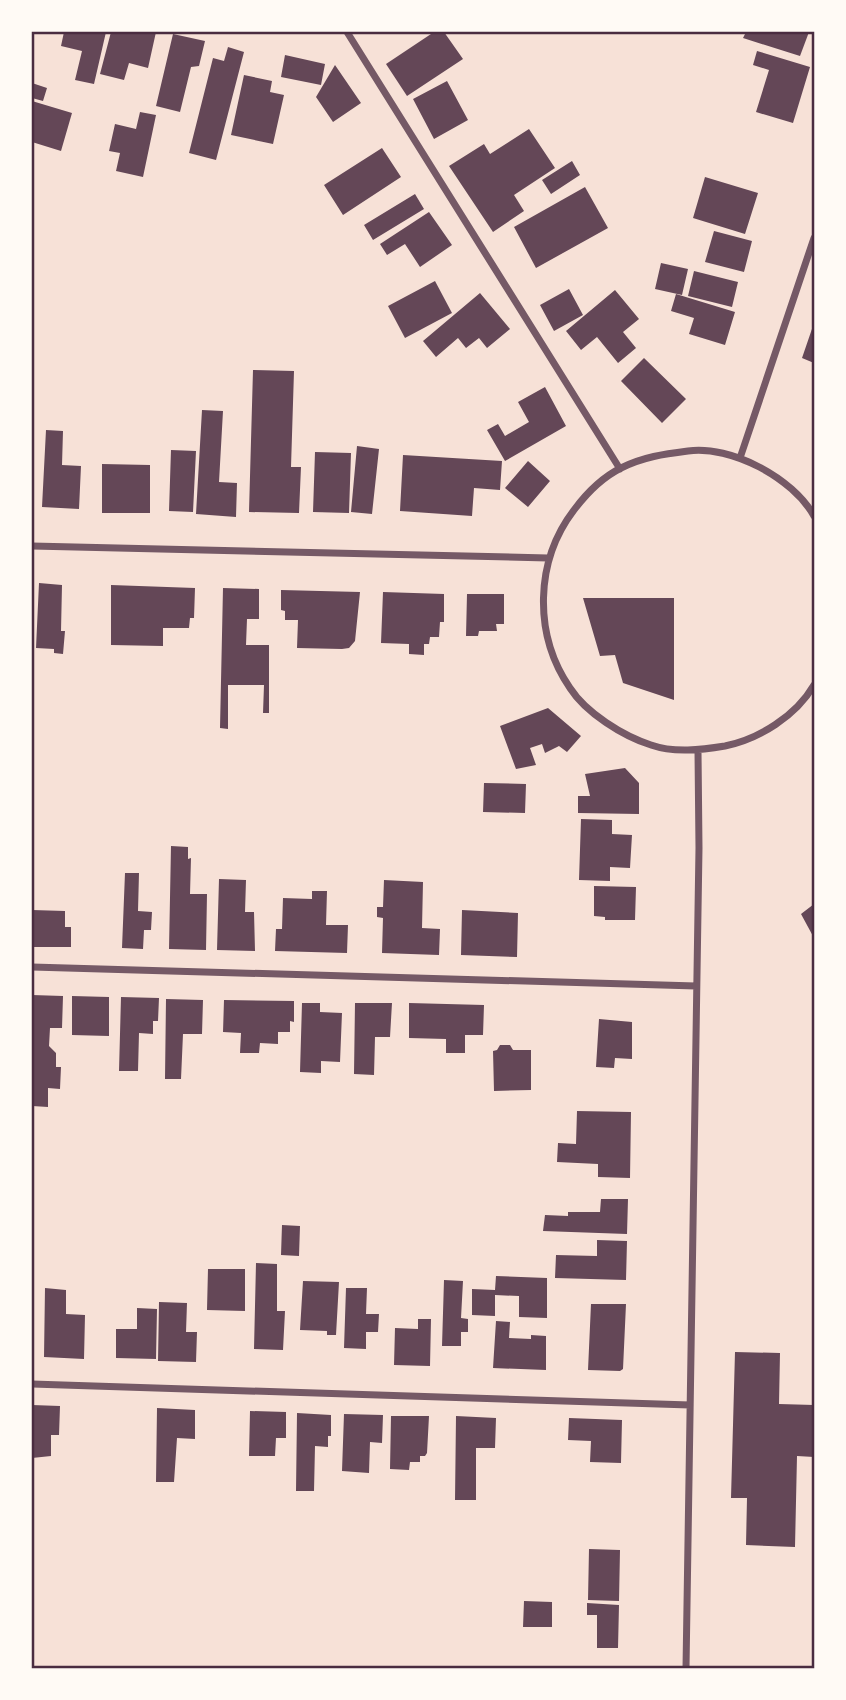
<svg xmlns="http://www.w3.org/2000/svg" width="846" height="1700" font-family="Arial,sans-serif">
<rect width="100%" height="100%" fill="#f7e1d7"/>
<path fill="#644757" d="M64 32H106L94 84 75 80 82 51 61 46Z
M111 32H156L148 68 129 63 124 80 100 74Z
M434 32H444L463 59 407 96 386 64Z
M746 32H809L800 56 743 38Z
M173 34 205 41 199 66 191 67 180 112 156 106Z
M228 47 244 52 216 160 189 153 213 58 224 61Z
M757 51 810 67 793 123 756 112 769 70 753 65Z
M285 55 325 64 321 85 281 77Z
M335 65 361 103 333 122 316 97Z
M244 75 272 81 270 92 284 95 273 144 231 135Z
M447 81 468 120 434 139 413 99Z
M32 83 47 88 43 101 32 98Z
M32 101 72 113 61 151 32 142Z
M140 112 156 115 143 177 116 171 120 153 109 151 115 124 136 129Z
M529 129 555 168 514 195 524 211 493 232 449 166 484 144 490 154Z
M382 148 401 177 343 215 324 185Z
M572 161 580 175 551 194 542 180Z
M705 177 758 193 745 234 693 218Z
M585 187 608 228 536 268 514 227Z
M415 194 424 209 373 240 364 225Z
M429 212 452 245 420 267 405 244 387 255 380 244Z
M714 231 752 241 744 272 705 262Z
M661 263 688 269 682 295 655 289Z
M694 271 738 282 732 307 688 296Z
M435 281 452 313 405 338 388 306Z
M569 289 583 315 554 331 540 305Z
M615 290 639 319 623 332 636 348 618 363 597 337 581 350 566 331Z
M480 293 510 329 487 348 479 338 466 348 458 338 436 357 423 341Z
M676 294 735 312 725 345 689 334 694 318 671 311Z
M814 323V363L802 358Z
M644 358 686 399 662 423 621 381Z
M253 370 294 371 291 467H301L299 513 249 512Z
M545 387 566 426 505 461 487 430 498 424 505 436 529 422 518 402Z
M202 410 223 411 219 482 237 483 236 517 196 514Z
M46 430 63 431 62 465 81 466 79 509 42 507Z
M357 446 379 449 372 514 351 512Z
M171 450 196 451 193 512 169 511Z
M315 452 351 453 349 513 313 512Z
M403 455 502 461 500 490 474 488 472 516 400 511Z
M528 461 550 481 528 507 505 488Z
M102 464 150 465V513H102Z
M32 583H34V624H32Z
M39 583 62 585 61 631H65L63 654 54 653V649L36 648Z
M111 585 195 588 194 618H190L189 628H163V646L111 645Z
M223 588 259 589V619H247L246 645H269V713H263L264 685H228V729L220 728Z
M281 590 360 592 355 641 349 648 342 649 297 648 298 620H285V611L281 610Z
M383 592 444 594V622H440L439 637H430L429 644H424V655L409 654V644L381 643Z
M467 594H504V624H496L497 631H479L478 636H466Z
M583 598H674V700L623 683 615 655 600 656Z
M548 708 581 736 567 752 559 746 545 753 542 744 530 748 536 765 516 769 500 726Z
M625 768 639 783V814L578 813V796H590L585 774Z
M484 783 526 784 525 813 483 812Z
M581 819 612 820V834L632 835 630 868 610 867V881L579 880Z
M171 846 188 847V859L191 858 190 894H207L206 950 169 949Z
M125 873H139L138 911 152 912 151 930H144L143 949 122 948Z
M219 879 246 880 245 912H254L255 951 217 950Z
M384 880 423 882 422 928 440 929 439 955 382 953 383 918 377 917V907H383Z
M594 886 636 887 635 920H605V917L594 916Z
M312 891H327L326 925H348L347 953 275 951 276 929H282L283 898 312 899Z
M814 904V938L801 914Z
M32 910 65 911V927H71V947H32Z
M462 910 518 913 517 957 461 955Z
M32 995 63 996 62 1028H50L49 1046 56 1053V1067H61L60 1089 48 1088V1107L32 1106Z
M72 996 109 997V1036L72 1035Z
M121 997 159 998 158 1021H153V1034L139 1033 138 1071H119Z
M166 999 203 1000 202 1034H183L181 1079H165Z
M224 1000 294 1001V1022L290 1021V1032H278V1044L260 1043 259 1053H240L241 1033 223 1032Z
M302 1003H320V1012L342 1013 340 1062 321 1061V1073L300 1072Z
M355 1003H392L390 1037H375L374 1075 354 1074Z
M409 1003 484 1005 483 1035H465V1053H446V1039L409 1038Z
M599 1019 632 1022V1059L615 1058 614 1068 596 1067Z
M500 1045H510L513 1050H531V1090L494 1091 493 1051 497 1050Z
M577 1111 631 1112 630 1178 598 1177V1164L557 1162 558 1143 576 1144Z
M601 1199H628L627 1234 543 1231 545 1215 568 1216V1212H600Z
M282 1225 300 1226 299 1256 281 1255Z
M597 1240 627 1241 626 1280 555 1278 556 1255 597 1256Z
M256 1263 277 1264V1311H285L283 1350 254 1349Z
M208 1269H245V1311L207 1310Z
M496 1276 547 1278V1318L519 1317V1296L495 1295V1316L472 1315V1289L495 1290Z
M444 1280 463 1281 461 1318 468 1319V1332H461V1346H442Z
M303 1281 339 1282 336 1335H327V1331L300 1330Z
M45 1288 66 1290V1314L85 1315 84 1359 44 1357Z
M346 1288H367L366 1314H379L378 1332H366V1349L344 1348Z
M159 1302 187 1303 186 1332H197L196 1362 158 1361Z
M591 1304H626L623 1369 620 1371 588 1370Z
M137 1308 157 1309 156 1359 116 1358V1329H137Z
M418 1319H431L430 1366 394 1365 395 1328 418 1329Z
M496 1321 510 1322 509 1338 531 1339V1335L546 1336V1370L493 1368Z
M735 1352 780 1353 779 1404 814 1405V1457L797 1456 795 1547 746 1545 747 1498H731Z
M32 1405 60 1406 59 1435H51V1456L32 1458Z
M157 1408 195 1410V1439L177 1438 174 1482H156Z
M250 1411 286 1412V1438H276L275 1456H249Z
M297 1413 331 1415V1436H328V1447L315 1446 314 1491H296Z
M344 1414 383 1415 382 1443 370 1442 369 1473 342 1471Z
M391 1416H429L427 1453 425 1456H420V1462H410L409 1470 390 1469Z
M456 1416 496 1418 495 1448H476V1500H455Z
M569 1418 622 1420 621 1463 590 1462 591 1441 568 1440Z
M589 1549 620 1550 619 1601 588 1600Z
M524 1601 552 1602V1627H523Z
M587 1603 619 1605 618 1648H597V1615H587Z"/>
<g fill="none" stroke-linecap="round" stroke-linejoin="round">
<path stroke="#755966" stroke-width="7" d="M347 32 620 469
M740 458 814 238
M814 516C793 478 731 445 688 451 664 454 643 457 621 468 603 477 586 494 574 510 535 561 533 634 570 688 586 713 623 736 651 745 674 753 701 750 725 746 759 739 796 716 814 685
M32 546 548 558
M32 967 696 986
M32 1384 690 1405
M686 1668 699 848 698 751"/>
</g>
<rect width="846" height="1700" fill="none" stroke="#fffaf5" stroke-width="66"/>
<rect x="33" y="33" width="780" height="1634" fill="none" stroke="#4a2c40" stroke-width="2.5"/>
</svg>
